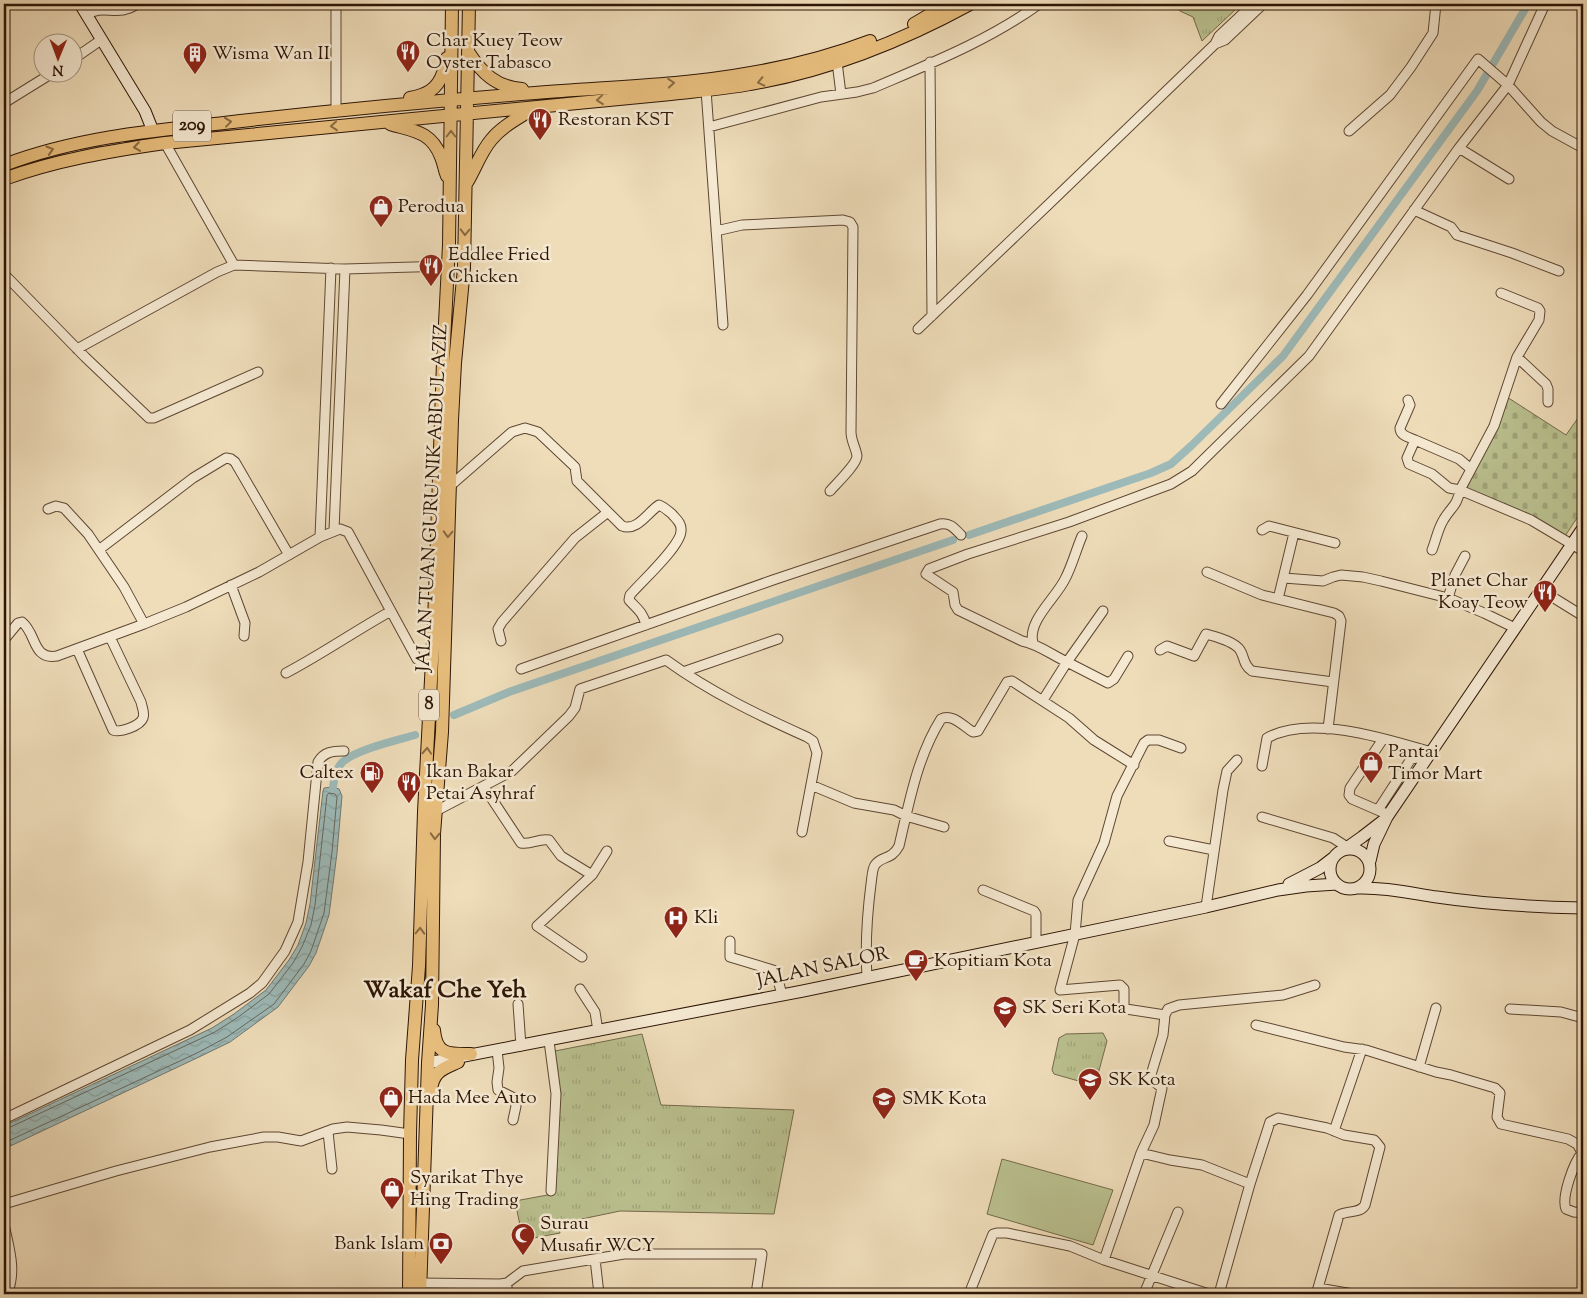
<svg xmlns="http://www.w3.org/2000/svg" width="1587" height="1298" font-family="'Sorts Mill Goudy',serif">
<defs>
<pattern id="grass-tufts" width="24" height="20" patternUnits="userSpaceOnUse" patternTransform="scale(1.25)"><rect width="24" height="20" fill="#bac08f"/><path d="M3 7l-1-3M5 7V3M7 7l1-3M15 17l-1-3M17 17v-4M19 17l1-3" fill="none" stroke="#a0a47a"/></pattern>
<pattern id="cemetery-stones" width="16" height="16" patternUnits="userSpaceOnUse" patternTransform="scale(1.25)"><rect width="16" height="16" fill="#bac08f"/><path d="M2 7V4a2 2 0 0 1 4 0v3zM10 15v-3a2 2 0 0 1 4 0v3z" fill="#a0a47a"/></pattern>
<pattern id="water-waves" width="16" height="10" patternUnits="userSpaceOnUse" patternTransform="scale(1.25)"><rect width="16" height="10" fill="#9dbab9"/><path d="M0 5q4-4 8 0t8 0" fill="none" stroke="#889f9e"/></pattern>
</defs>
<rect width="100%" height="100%" fill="#efddba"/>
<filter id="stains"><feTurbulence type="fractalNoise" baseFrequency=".004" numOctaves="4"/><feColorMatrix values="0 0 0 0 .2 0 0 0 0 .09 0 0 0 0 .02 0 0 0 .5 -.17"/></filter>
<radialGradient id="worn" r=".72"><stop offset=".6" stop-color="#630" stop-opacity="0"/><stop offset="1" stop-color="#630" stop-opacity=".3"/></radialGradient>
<path fill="url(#grass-tufts)" stroke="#746a4a" d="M1174 4H1233L1237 8 1202 41 1193 17 1180 11Z
M1103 1033 1107 1041 1097 1078 1089 1084 1054 1074 1052 1070 1059 1038 1066 1034Z
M642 1034 661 1105 794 1110 774 1214 620 1211 558 1224 560 1233 523 1240 515 1201 553 1194C556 1146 562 1099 555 1051Z"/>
<path fill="url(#cemetery-stones)" stroke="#746a4a" d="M1507 397 1566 435 1583 411V509L1563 539 1469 491 1467 488Z"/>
<path fill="#bac08f" stroke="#746a4a" d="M1002 1159 1113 1190 1093 1245 987 1214Z"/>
<path fill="url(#water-waves)" stroke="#707871" d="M333 787 339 789 342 796 337 853 329 915 316 953 309 966 278 1007 230 1042 199 1057 4 1149V1126L212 1028 234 1014 266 990 289 960 298 945 306 923 310 904 323 791 324 788Z"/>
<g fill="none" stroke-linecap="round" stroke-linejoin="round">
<path stroke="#65685f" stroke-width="1" d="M4 1130 215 1032 237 1018 269 994 293 963 302 947 311 925 315 905 327 795 329 793 335 794 337 797 332 852 324 913 311 951 304 964 274 1004 227 1037 197 1053 4 1143"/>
<path stroke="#9dbab9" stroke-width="8" d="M969 535 1151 473 1171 464 1191 446 1283 356 1477 91 1528 4
M454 715 509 692 953 540
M333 787C334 780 335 771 340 765 349 751 398 740 415 735"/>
<defs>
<path id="street" d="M4 7 6 4
M87 15C99 6 109 12 123 10 128 9 133 7 138 4
M1215 44 1225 40 1263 4
M72 60 101 40
M837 62 841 94
M930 62 932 316
M706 90 723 325
M4 103 54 72
M336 111V4
M709 127 821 97 857 92 873 88C929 64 990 40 1039 4
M1349 131 1390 95 1411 67 1433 33 1436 4
M165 143 234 265
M1459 148 1509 179
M1414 210 1451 227 1457 235 1512 253 1559 271
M716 231 742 225 843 220 850 222 853 227 851 432C851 441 856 448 857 456 857 464 836 484 830 491
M4 274 85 357 149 418H154L258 372
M1501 293 1538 308 1540 311 1539 320 1517 357 1494 426 1460 490 1531 520 1583 551
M918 329 1049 204 1215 44 1219 36 1253 4
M77 349 217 272 234 265 345 269 448 266
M1517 357 1546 384 1548 389V402
M1408 400 1410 405 1400 428C1400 436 1409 437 1415 440L1407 458 1409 464 1432 474 1449 488 1460 490C1457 506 1452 506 1444 519 1438 528 1436 540 1432 550
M1221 404 1307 295 1478 59 1508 85 1541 122 1552 131 1583 148
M1415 440 1459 459 1471 469
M450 486 512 432 525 428 538 432 575 467 577 481 622 526C637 532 648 512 659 505 664 507 667 510 672 514 676 519 682 523 681 531 681 546 641 582 630 595L629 600C637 609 643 612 646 625
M48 509 56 506 64 508 88 534 124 587 144 624
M334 530 345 269
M1262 530 1269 526 1273 527 1335 543
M320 537 331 268
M100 549 193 478 226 458 231 459 235 462 289 555
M1207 572 1262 595 1334 613 1339 616 1341 621 1328 729
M1284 578 1323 581 1333 577 1341 575 1363 577 1381 581 1448 598 1484 613 1515 628
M231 585 245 623 244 636
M1541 590 1583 616
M1448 598 1455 575 1465 556
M1278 599 1294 533
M1103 611 1067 662 1108 683 1114 679 1128 656
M4 640 18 623 22 622C37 634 32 660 57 656L144 624 186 607 259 572 320 537 340 529 348 532 417 659 431 669
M501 641 498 629 502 622 575 538 608 512
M1033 643C1027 621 1056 598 1065 579 1072 566 1076 550 1082 536
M77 649 113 730C120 733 140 726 143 718 145 713 142 707 141 702L110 637
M1160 650 1167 646 1194 656 1206 634C1216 637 1234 641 1240 650 1245 658 1243 665 1252 671L1333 682
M521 669 773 580 940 524C950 522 955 529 961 535
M683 672 778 639
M286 673C322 654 355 631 391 611
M1043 700 1067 662C1052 655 1038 644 1022 641L958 610 955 605 953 592 926 574 929 569 968 554 1069 522 1171 484 1192 471 1309 356 1459 148 1508 85 1545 4
M1383 739 1350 788 1349 795 1352 799 1389 815
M1262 766 1267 738C1310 714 1387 739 1431 752
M811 785 854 803 894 810 906 816 944 827
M484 787 521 843C531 845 539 838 549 840L561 856 592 875
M1378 810 1411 759 1418 758 1426 760
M436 811 512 771 569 716 575 708 580 689 666 660C710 692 758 715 807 737L813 741 817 753 802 832
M1262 817 1333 838 1347 847
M1169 841 1214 850
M983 890 1034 911 1036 914V942
M1206 907 1223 790 1227 771 1237 760
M730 941V957L773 970 777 976 782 995
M582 957 537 926 592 875 607 851
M867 977C865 945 867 915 871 884 872 878 872 869 875 865 882 855 891 861 899 846 909 804 917 757 941 719 952 713 963 726 973 732L978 731 1007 682 1012 681 1069 718 1094 740 1134 765
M580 989 595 1012 598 1031
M518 1004 521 1046
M1510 1009 1561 1012 1583 1018
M1165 1015 1126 1009 1124 1006V989L1120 985 1060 990 1075 934 1078 900 1104 843 1117 796 1144 743 1148 740H1159L1181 748
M1256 1025 1344 1047 1366 1050 1436 1072 1451 1075 1495 1088 1500 1093 1497 1117 1501 1124 1568 1139 1577 1144 1583 1154
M549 1041 556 1094 551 1191
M497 1050 499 1068 497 1082 498 1090 514 1098 516 1106 513 1120
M1419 1067 1436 1008
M4 1119 190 1030 250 993 262 983 285 951 298 922 308 862 318 762C324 752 332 751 344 751
M1334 1131 1362 1049
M328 1132 332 1169
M1141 1153 1170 1160 1202 1165 1250 1184
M1582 1153C1574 1162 1561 1197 1566 1209L1574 1212 1583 1213
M4 1204 116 1171 210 1147 264 1137H278L301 1141 333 1129 347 1127 381 1130 410 1134
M4 1224C9 1248 17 1271 7 1294
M595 1259 599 1294
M1104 1260 1141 1153 1154 1125 1162 1088 1150 1078 1163 1035 1165 1015 1168 1009 1179 1005 1283 995 1315 985
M421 1283 500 1284 507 1283 523 1271 624 1254H762L756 1294
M507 1294V1283
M969 1294 993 1234 997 1233H1007L1070 1246 1104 1260 1209 1294
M1144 1294 1178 1212
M1219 1294 1250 1184 1270 1122 1278 1118 1327 1128 1344 1135 1374 1140 1376 1142 1380 1147 1365 1205C1360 1214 1348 1210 1339 1215L1318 1288
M1316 1294 1318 1288 1353 1294"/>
<path id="secondary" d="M80 4 145 111 153 131
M1330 869a20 20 0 1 1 40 0a20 20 0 1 1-40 0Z
M1345 849 1362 837 1384 820
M1370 861 1374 844 1387 817 1583 528
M1289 884 1320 868 1333 858
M1356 888C1384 887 1410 893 1437 897 1485 904 1534 907 1583 908
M428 1063 803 991 1206 907 1278 890 1306 886 1337 884"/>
<path id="primary" d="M914 24 948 4
M469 53C482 73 496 87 522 89
M410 98C426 95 437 90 443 73 445 68 445 63 447 58
M390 124C413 131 431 131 441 157 444 163 444 170 447 176
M4 165C75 138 149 131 224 123 327 111 431 101 535 93 607 87 680 86 751 73 791 66 831 56 870 41
M4 179C56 160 110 151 165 143L671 94C697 91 724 89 750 84 827 71 902 41 970 4
M466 184C475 170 480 153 491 140 502 126 519 118 534 108
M434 1030C436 1056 450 1054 471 1054
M431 1090C433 1071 443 1069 458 1062
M409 1294 410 1134 412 1060 419 966 424 812 434 623 443 362 449 245 452 4
M420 1294 428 1063 432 1005 434 834 442 732 452 420 455 363 464 268 469 4"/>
</defs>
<use href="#street" stroke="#5e4732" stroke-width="11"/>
<use href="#secondary" stroke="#2d1505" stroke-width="13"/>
<use href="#primary" stroke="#2d1505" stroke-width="14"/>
<use href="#street" stroke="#f5e9d2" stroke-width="9"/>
<use href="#secondary" stroke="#f5e9d2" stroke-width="11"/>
<use href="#primary" stroke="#e8be7d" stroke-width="12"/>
</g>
<defs><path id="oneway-chevron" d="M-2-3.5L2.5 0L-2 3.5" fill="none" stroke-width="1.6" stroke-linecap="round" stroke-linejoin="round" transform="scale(1.25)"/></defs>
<g stroke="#8a6a41">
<use href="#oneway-chevron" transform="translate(761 82) rotate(167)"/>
<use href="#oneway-chevron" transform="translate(671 83) rotate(-5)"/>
<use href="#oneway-chevron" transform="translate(600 100) rotate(174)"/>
<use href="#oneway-chevron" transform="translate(228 122) rotate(-7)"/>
<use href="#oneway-chevron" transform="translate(334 126) rotate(175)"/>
<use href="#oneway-chevron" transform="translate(451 134) rotate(-90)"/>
<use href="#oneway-chevron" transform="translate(137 147) rotate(172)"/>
<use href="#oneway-chevron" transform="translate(50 150) rotate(-16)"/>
<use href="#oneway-chevron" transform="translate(465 232) rotate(91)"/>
<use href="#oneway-chevron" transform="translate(448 534) rotate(92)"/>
<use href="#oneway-chevron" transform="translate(427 751) rotate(-87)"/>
<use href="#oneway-chevron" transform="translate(435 836) rotate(92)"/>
<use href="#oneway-chevron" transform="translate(420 931) rotate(-88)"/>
</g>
<defs>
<symbol id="restaurant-pin" viewBox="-11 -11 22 30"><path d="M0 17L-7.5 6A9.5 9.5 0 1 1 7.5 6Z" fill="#8f2418" stroke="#f5e9d2"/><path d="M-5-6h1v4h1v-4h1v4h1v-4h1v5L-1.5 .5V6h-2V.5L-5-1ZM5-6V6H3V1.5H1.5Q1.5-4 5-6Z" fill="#fff"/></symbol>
<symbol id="building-pin" viewBox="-11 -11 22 30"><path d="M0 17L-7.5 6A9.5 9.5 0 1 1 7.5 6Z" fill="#8f2418" stroke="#f5e9d2"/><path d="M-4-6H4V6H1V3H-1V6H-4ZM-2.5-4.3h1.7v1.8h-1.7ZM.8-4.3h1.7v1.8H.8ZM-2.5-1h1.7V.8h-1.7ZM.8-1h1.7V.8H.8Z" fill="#fff"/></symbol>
<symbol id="shop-pin" viewBox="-11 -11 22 30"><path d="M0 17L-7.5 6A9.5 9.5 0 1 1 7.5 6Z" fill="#8f2418" stroke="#f5e9d2"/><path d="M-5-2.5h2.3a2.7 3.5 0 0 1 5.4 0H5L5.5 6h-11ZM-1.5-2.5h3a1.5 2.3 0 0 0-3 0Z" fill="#fff"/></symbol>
<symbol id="fuel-pin" viewBox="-11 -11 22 30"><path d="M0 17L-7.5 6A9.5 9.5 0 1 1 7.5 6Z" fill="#8f2418" stroke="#f5e9d2"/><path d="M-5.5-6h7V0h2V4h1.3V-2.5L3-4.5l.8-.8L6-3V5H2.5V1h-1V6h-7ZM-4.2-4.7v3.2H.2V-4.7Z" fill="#fff"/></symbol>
<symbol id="hospital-pin" viewBox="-11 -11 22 30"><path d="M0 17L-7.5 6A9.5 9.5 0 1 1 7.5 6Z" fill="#8f2418" stroke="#f5e9d2"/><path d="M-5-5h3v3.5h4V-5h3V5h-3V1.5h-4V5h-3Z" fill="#fff"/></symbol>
<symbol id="cafe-pin" viewBox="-11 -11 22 30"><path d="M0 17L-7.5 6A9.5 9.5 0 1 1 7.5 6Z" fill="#8f2418" stroke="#f5e9d2"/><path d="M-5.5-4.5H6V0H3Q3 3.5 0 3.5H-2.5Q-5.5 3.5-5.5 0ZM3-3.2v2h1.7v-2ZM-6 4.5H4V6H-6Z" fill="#fff"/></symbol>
<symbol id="school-pin" viewBox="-11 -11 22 30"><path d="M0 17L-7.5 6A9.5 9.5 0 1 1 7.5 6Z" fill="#8f2418" stroke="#f5e9d2"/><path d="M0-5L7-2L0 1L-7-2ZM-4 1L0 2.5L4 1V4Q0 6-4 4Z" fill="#fff"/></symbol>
<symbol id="mosque-pin" viewBox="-11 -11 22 30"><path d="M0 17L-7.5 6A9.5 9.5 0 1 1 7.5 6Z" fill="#8f2418" stroke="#f5e9d2"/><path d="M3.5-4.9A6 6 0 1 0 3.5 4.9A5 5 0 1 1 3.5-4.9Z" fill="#fff"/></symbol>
<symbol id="bank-pin" viewBox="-11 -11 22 30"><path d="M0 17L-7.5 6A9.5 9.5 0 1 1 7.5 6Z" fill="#8f2418" stroke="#f5e9d2"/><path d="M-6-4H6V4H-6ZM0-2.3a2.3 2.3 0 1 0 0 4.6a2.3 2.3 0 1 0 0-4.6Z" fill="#fff"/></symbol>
</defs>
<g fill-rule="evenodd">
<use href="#restaurant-pin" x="394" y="38" width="28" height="38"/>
<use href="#building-pin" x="181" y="40" width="28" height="38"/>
<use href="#restaurant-pin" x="526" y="106" width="28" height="38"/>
<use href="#shop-pin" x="367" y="193" width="28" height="38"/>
<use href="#restaurant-pin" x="417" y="252" width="28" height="38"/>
<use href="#restaurant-pin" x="1531" y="578" width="28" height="38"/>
<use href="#shop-pin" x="1357" y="749" width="28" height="38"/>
<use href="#fuel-pin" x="358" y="759" width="28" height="38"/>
<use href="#restaurant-pin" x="395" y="769" width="28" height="38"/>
<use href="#hospital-pin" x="662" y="904" width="28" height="38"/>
<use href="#cafe-pin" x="902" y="947" width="28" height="38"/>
<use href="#school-pin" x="991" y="994" width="28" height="38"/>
<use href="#school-pin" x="1076" y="1066" width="28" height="38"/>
<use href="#shop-pin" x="377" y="1084" width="28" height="38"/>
<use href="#school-pin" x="870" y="1085" width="28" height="38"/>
<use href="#shop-pin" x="378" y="1175" width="28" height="38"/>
<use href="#mosque-pin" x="509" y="1221" width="28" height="38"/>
<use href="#bank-pin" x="427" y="1230" width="28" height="38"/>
</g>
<g text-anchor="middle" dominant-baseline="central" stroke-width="5" stroke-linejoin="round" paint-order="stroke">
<g fill="#f5e9d2" stroke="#695542" stroke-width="1">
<rect x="173" y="110.5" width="38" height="31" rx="4"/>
<rect x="419" y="689.5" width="20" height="31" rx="4"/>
</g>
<g font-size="18" font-weight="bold" fill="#2d1505">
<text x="192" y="126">209</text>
<text x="429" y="705">8</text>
</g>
<g font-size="19" fill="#2d1505" stroke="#f5e9d2" text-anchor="start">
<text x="426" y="41">Char Kuey Teow<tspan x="426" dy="22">Oyster Tabasco</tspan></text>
<text x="212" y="54">Wisma Wan II</text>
<text x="558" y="120">Restoran KST</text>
<text x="398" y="207">Perodua</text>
<text x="448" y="255">Eddlee Fried<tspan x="448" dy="22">Chicken</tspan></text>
<text x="1528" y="581" text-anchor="end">Planet Char<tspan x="1528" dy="22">Koay Teow</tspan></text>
<text x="1388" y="752">Pantai<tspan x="1388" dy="22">Timor Mart</tspan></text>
<text x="426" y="772">Ikan Bakar<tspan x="426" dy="22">Petai Asyhraf</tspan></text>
<text x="354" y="773" text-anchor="end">Caltex</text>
<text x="694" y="918">Kli</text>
<text x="934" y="961">Kopitiam Kota</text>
<text x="1022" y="1008">SK Seri Kota</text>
<text x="1108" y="1080">SK Kota</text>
<text x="408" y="1098">Hada Mee Auto</text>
<text x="902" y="1099">SMK Kota</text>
<text x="410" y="1178">Syarikat Thye<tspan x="410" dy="22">Hing Trading</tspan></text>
<text x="540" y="1224">Surau<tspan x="540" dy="22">Musafir WCY</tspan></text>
<text x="424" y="1244" text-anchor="end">Bank Islam</text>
</g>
<g font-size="19" fill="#2d1505" stroke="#f5e9d2">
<text transform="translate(433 498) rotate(-87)">JALAN TUAN GURU NIK ABDUL AZIZ</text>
<text transform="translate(823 968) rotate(-12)">JALAN SALOR</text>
</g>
<g font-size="24" font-weight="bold" fill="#2d1505" stroke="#f5e9d2">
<text x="445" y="991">Wakaf Che Yeh</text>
</g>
</g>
<rect width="1587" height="1298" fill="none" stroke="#efddba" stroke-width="20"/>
<rect x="5" y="5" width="1577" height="1288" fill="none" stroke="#2d1505" stroke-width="2.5"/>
<rect x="10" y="10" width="1567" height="1278" fill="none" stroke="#2d1505"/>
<g transform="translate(58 58) rotate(181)"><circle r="24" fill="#f5e9d2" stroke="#a59480"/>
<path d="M0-4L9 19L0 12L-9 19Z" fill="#8f2418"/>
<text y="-8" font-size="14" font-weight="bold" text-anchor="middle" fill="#2d1505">N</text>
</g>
<rect width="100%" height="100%" filter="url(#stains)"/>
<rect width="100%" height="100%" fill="url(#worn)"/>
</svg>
